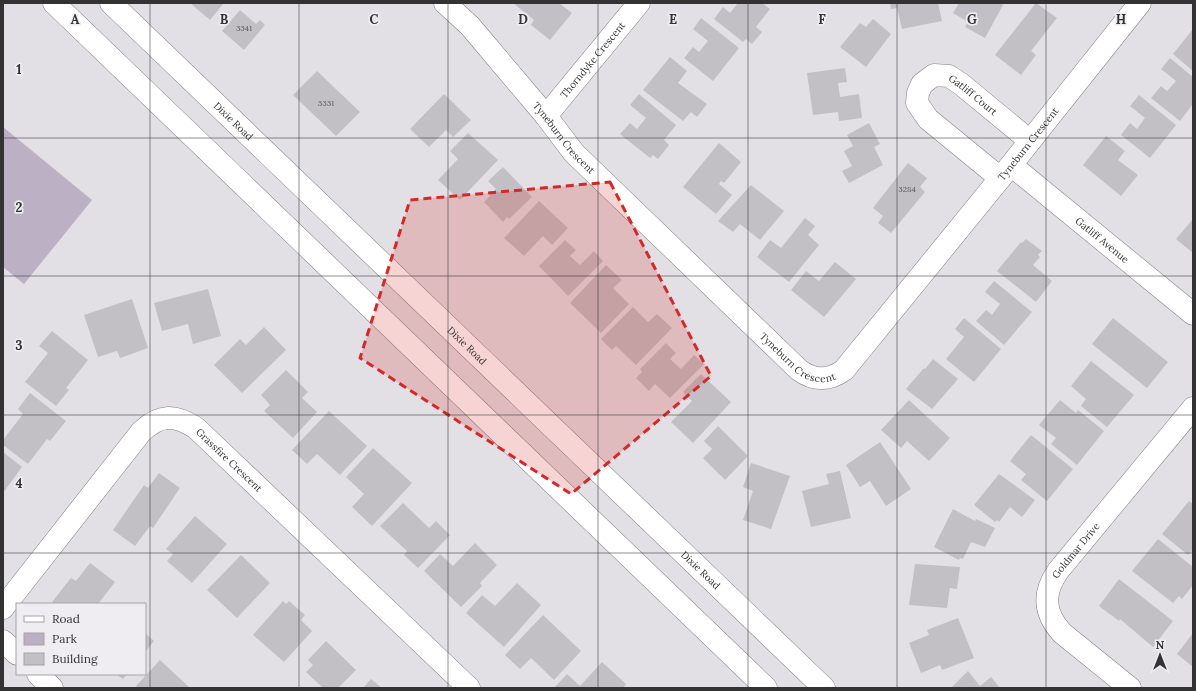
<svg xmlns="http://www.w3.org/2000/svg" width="1196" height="691" font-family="Lora,serif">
<rect width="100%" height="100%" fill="#e2e0e4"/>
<path fill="#bcb0c5" d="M3 127 92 200 24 284 3 267Z"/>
<path fill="#c2c0c4" d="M190 3H224L210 20Z
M513 3H559L572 13 550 40 531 25 534 20Z
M738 3H762L770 9 756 27 762 32 752 44 746 39 743 42 714 19 723 7 730 13Z
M890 3H938L942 21 902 29 897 8 891 9Z
M959 3H1000L1003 5 985 38 965 27 968 22 953 13Z
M1036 3 1057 18 1031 51 1036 55 1021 75 995 55Z
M240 10 256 24 260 20 265 25 244 50 222 31Z
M701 18 739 48 713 81 684 58 693 47 699 52 708 41 693 29Z
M873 19 891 34 866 67 840 47 860 23 866 27Z
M1193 29V71L1173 54Z
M670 57 687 71 678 83 707 104 697 117 691 112 683 121 643 90Z
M1170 58 1193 77V104L1180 121 1151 98 1161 86 1167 91 1176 81 1161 69Z
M845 68 847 82 838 83 840 97 859 94 862 118 839 121 838 112 813 115 807 73Z
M317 71 360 112 336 136 293 95Z
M444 94 471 120 453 137 446 130 429 147 410 129Z
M639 94 676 125 664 140 669 145 658 159 653 155 650 158 620 134 630 123 637 129 646 118 630 105Z
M1139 95 1176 125 1150 158 1121 135 1130 123 1137 129 1145 118 1130 106Z
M869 123 880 144 874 147 883 165 849 183 842 171 852 166 844 151 853 146 847 135Z
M468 133 498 160 460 200 438 180 458 159 450 151Z
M1106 136 1125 151 1118 160 1138 175 1121 196 1083 165Z
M719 143 741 162 724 183 721 181 719 184 732 195 716 214 683 187Z
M908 163 927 178 920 187 925 192 891 233 878 223 883 216 873 208Z
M503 167 532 197 509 219 507 217 503 222 484 202 496 189 488 181Z
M751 185 784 211 760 240 740 224 733 232 718 221Z
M539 201 568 228 552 245 543 236 524 256 504 238Z
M805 218 815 226 808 235 819 245 789 282 757 257 770 240 781 248Z
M1193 219V253L1176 239Z
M1026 239 1042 251 1038 255 1040 257 1033 265 1052 281 1036 302 997 271 1021 242 1022 243Z
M565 240 576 250 570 256 580 265 594 251 603 261 568 296 539 266Z
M835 262 856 279 824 317 791 290 806 271 819 281Z
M606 265 622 280 613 288 629 304 601 333 570 303Z
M994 281 1032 312 1004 345 976 321 986 310 992 315 1000 304 985 292Z
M208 289 221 336 193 344 188 324 162 331 154 303Z
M132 299 148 348 120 358 117 351 98 357 84 315Z
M633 307 648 322 657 314 672 328 636 365 616 346 612 350 601 339Z
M964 318 1001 349 974 382 946 359 964 337 955 329Z
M1113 318 1168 362 1147 388 1092 344Z
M264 327 286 350 242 393 214 365 240 339 246 345Z
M52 331 88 360 66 388 69 390 56 406 25 382 48 353 39 346Z
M666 343 676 353 670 359 681 369 694 355 704 364 670 398 655 384 649 391 636 378 642 372 640 369Z
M933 359 958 379 932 409 906 389 924 368 925 369Z
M1091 361 1134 395 1107 427 1081 406 1086 399 1071 386Z
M286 370 308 392 302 398 317 412 293 438 264 411 270 405 261 395Z
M701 374 731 402 693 443 671 422 692 401 683 392Z
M30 393 66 421 50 441 47 439 28 464 3 445V440L23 414 18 409Z
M909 400 950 438 929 461 907 441 901 448 881 430Z
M1060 400 1076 413 1078 410 1104 431 1077 465 1051 444 1056 438 1039 425Z
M329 411 367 446 340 475 317 454 307 464 292 450Z
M718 426 748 456 725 480 703 458 712 449 704 441Z
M1031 435 1073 469 1047 501 1021 480 1026 474 1010 461Z
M880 442 911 489 886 506 870 481 860 487 846 465Z
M373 448 412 483 372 526 352 507 364 494 346 477Z
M3 452 22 467 3 493Z
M751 463 790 476 771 529 743 520 753 491 743 487Z
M840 471 851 518 811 527 802 491 829 484 826 474Z
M159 473 180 488 153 528 150 526 135 546 113 530 144 485 148 488Z
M999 474 1035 500 1022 517 1010 507 999 522 997 520 995 522 974 505Z
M1189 501 1193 504V550L1188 555 1162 534Z
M403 503 429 528 436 521 450 535 418 568 404 555 407 551 380 526Z
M953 509 975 521 976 519 995 528 985 547 971 542 963 559 960 558 959 560 934 547Z
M195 516 227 544 192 583 167 561 173 554 166 549Z
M1158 539 1193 567V585L1182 599 1179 596 1173 603 1132 571Z
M475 543 497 565 480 583 482 586 461 607 424 571 440 554 453 566Z
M241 555 270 583 237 618 207 590Z
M90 563 115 582 98 604H55L52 602 71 578 76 581Z
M915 564 960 567 957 589 950 588 947 608 909 605Z
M1119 579 1173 621 1153 647 1120 619 1119 621 1099 606Z
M517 583 541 605 504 647 466 613 482 595 495 606Z
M283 601 286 604 289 601 305 615 301 620 312 631 284 662 253 635Z
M543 615 581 651 554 680 531 658 520 669 505 655Z
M958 618 974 658 942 670 940 665 921 673 909 643 929 635 927 630Z
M145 633 154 641 145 652Z
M1193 633V667L1177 654Z
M326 641 356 670 338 688H323L306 672 313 665 308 660Z
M160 660 190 688H138L136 686Z
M602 662 626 684 623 688H554L567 674 580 686Z
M968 671 980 686 991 677 1000 688H951Z
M116 674H127L123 679Z
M371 679 382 688H363Z"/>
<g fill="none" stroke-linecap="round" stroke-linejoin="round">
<defs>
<g id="minor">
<path id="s1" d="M445 3 470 26 546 116 574 153 799 370C814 381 829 381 844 370L1011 165 1140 3"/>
<path id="s2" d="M546 116 639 3"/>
<path id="s3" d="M1011 165 1193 314"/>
<path id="s4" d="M1000 178 928 119 917 103 918 93 922 84 934 75 949 76 961 84 1030 141"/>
<path id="s5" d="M3 608 141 432C160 414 175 414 196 428L469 688"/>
<path d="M3 641 17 654"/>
<path d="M38 674 52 688"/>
<path id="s6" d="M1130 688 1062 633C1044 613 1042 594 1058 571L1193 408"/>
</g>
<g id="major">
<path d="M54 3 766 688"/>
<path id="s7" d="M111 3 824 688"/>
</g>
</defs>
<use href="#minor" stroke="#817f83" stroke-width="23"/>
<use href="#major" stroke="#817f83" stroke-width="23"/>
<use href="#minor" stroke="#fff" stroke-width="22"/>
<use href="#major" stroke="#fff" stroke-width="22"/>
</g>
<path fill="#d62828" fill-opacity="0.2" stroke="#d62828" stroke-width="3" stroke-dasharray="8 5" stroke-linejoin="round" d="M610 182 711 376 571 494 360 358 410 200Z"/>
<path fill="none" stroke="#343334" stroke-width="1" stroke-opacity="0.55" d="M150 3V688M299 3V688M448 3V688M598 3V688M748 3V688M897 3V688M1046 3V688M3 138H1193M3 276H1193M3 415H1193M3 553H1193"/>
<g text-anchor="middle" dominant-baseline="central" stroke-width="3.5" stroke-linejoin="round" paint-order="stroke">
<g font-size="8" fill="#585658">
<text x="244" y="28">3341</text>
<text x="326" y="103">3331</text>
<text x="907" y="189">3284</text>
</g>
<g font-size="10" fill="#343334" stroke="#efedf1">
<text stroke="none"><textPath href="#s2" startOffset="73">Thorndyke Crescent</textPath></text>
<text stroke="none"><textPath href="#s4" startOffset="193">Gatliff Court</textPath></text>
<text stroke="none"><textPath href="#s7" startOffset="170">Dixie Road</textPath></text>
<text stroke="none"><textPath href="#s1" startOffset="180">Tyneburn Crescent</textPath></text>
<text stroke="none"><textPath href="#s1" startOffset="851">Tyneburn Crescent</textPath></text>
<text stroke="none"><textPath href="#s3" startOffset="118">Gatliff Avenue</textPath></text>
<text stroke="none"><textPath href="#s7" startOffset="494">Dixie Road</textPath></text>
<text stroke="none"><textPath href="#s1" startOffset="504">Tyneburn Crescent</textPath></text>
<text stroke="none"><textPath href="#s5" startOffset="331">Grassfire Crescent</textPath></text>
<text stroke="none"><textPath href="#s6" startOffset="183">Goldmar Drive</textPath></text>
<text stroke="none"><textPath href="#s7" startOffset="818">Dixie Road</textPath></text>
</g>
</g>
<g font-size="13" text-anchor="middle" font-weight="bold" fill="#343334" stroke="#efedf1" stroke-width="3.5" stroke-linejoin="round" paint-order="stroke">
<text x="75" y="24">A</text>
<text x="224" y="24">B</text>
<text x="374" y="24">C</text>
<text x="523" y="24">D</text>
<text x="673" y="24">E</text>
<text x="822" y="24">F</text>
<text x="972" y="24">G</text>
<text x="1121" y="24">H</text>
<text x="19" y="74">1</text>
<text x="19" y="212">2</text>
<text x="19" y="350">3</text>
<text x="19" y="488">4</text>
</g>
<rect width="1196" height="691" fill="none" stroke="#343334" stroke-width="8"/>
<rect x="16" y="603" width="130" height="72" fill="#efedf1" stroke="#a4a3a5"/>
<rect x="24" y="616" width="20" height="6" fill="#ffffff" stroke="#a4a3a5"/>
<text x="52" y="623" font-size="12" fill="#343334">Road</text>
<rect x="24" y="633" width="20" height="12" fill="#bcb0c5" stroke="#a4a3a5"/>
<text x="52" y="643" font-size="12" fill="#343334">Park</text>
<rect x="24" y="653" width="20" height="12" fill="#c2c0c4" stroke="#a4a3a5"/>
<text x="52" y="663" font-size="12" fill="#343334">Building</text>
<g transform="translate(1160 655)" stroke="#efedf1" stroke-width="3" paint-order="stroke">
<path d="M0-3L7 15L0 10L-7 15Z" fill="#343334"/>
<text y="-6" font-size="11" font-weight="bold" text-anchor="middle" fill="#343334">N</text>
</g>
</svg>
